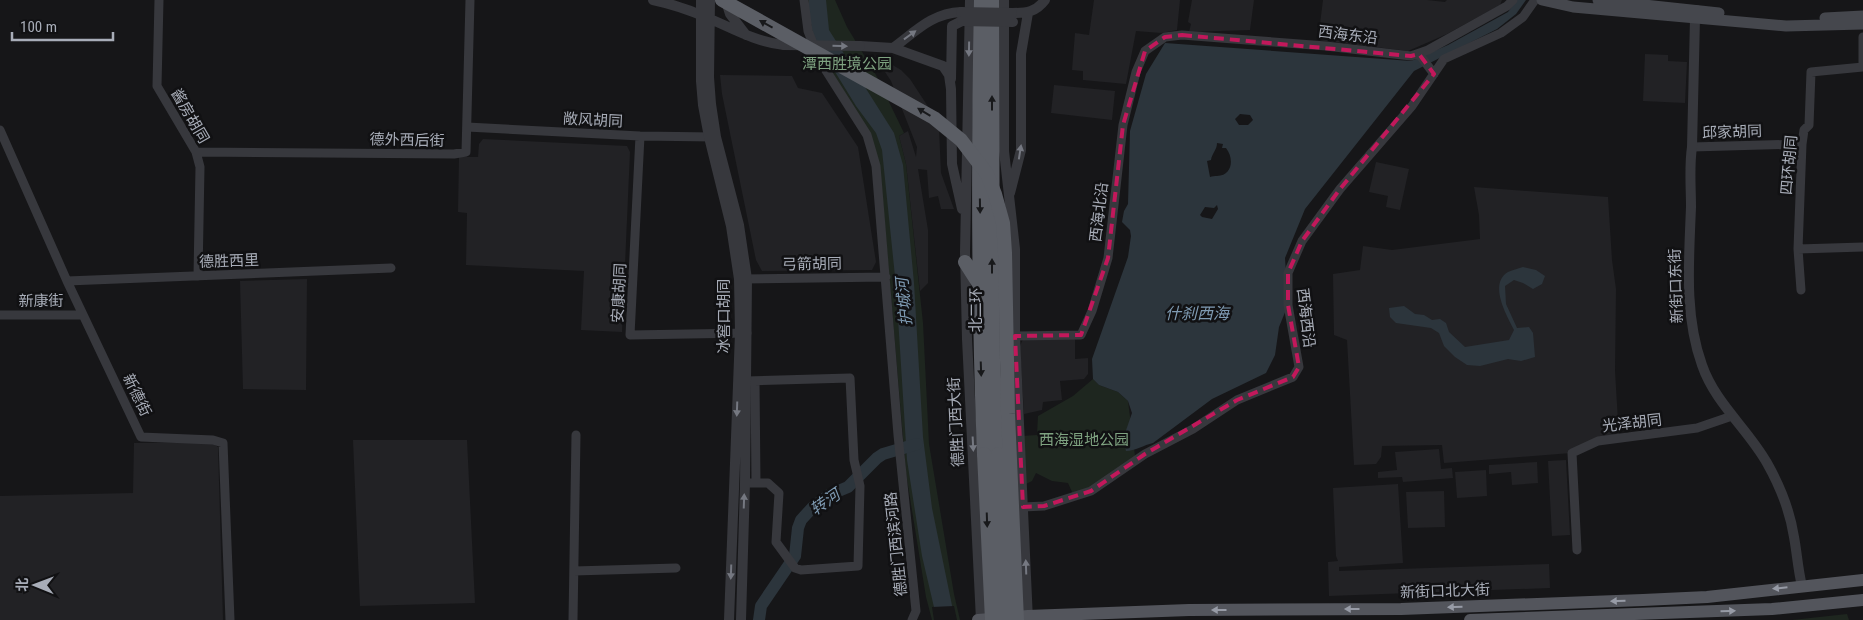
<svg xmlns="http://www.w3.org/2000/svg" width="1863" height="620" font-family="'Roboto Condensed','Noto Sans SC',sans-serif">
<rect width="100%" height="100%" fill="#161618"/>
<path fill="#222225" d="M1094 0H1180L1177 30 1161 33 1136 31 1126 84 1083 80V71L1072 70 1075 33 1089 35Z
M1192 0H1254L1250 30 1189 32 1191 24 1188 22Z
M1323 0H1427L1445 2 1447 0H1502L1500 5 1447 34 1408 51 1318 40Z
M1645 54 1668 55V61L1687 62 1685 103 1643 101Z
M869 59 886 61 901 70 910 79 927 105 939 129 941 173 954 209H941L938 196 929 198 927 170 918 169 928 230V283L920 291 906 164 899 136 908 131 916 157 917 147 891 81 885 72 874 70Z
M720 75 792 76 798 88 822 93 858 147 876 262 872 270 762 271 756 260 722 94Z
M1054 85 1115 91 1112 120 1051 113Z
M483 139 627 146 630 152 622 332 581 330 584 271 466 265 467 213 458 212 459 157H478L479 144Z
M1376 162 1409 169 1400 210 1386 207 1388 196 1369 192Z
M1474 187 1608 197 1612 260 1616 289 1615 371 1619 438 1571 453 1444 463 1442 445 1382 446 1381 457 1376 464 1354 465 1347 340 1334 335 1333 274 1360 270 1363 246 1392 250 1480 239 1479 215Z
M307 279 306 390 243 389 240 281Z
M1023 339H1075V359L1088 358V374L1084 379 1060 381 1062 400 1043 402 1042 410 1024 414 1020 346Z
M353 440H467L475 603 360 606Z
M211 442 218 447 223 620H0V496L133 493 134 443Z
M1439 449 1441 469 1452 468 1453 478 1403 482 1402 477 1378 478V472L1397 470 1395 452Z
M1566 460 1570 535 1552 536 1548 461Z
M1537 462 1538 483 1512 485 1511 472 1489 474V465Z
M1486 470 1487 496 1457 498 1455 472Z
M1398 484 1403 563 1339 567V571L1549 564 1550 588 1329 596 1328 562 1338 561 1336 556 1333 488Z
M1444 491 1445 527 1408 528 1406 492Z"/>
<path fill="#1e261f" d="M806 0H835L847 27 876 75 904 133 899 136 906 164 923 323 929 444 954 594 960 620H932L926 597 906 473 880 168 830 71Z
M1093 379 1099 385 1118 392 1128 401 1135 456 1089 489 1073 494 1068 483 1052 481 1036 473 1032 481 1026 484 1022 436 1037 435 1038 416 1073 396Z
M1847 614 1849 620H1792Z"/>
<path fill="#2c353c" fill-rule="evenodd" d="M809 0H826L829 30 894 133 903 165 914 283 923 437 932 508 955 620H937L922 556 907 460 896 286 882 150 876 133 856 106 813 36 809 11Z
M1517 0H1526L1516 14 1497 29 1414 71 1305 209 1285 258 1288 305 1279 327 1275 355 1266 373 1212 399 1153 443C1144 445 1135 451 1126 451L1123 439 1132 413 1128 401 1118 392 1099 385 1093 379 1092 359 1128 257 1131 236 1130 230 1122 222 1124 211 1128 204 1130 131 1146 74 1165 43 1411 61 1448 45 1508 12ZM1240 114 1250 115 1253 120 1248 125H1239L1235 119ZM1217 143 1223 144 1222 148H1226C1234 158 1233 175 1217 176 1215 176 1212 176 1210 177L1207 161 1211 160C1212 153 1217 150 1217 143ZM1217 205 1218 209 1212 219 1202 217 1200 215 1205 207 1214 208Z
M1523 267 1536 270 1545 276 1542 284 1533 289 1523 283 1514 280 1505 286 1506 304 1517 328 1529 327 1533 333 1535 357 1521 361 1508 359 1480 366 1467 365 1455 357 1444 346 1439 333 1431 328 1396 323 1390 317 1389 308 1404 306 1415 314 1424 315 1432 320 1440 319 1446 323 1449 332 1465 347 1509 340 1514 330C1507 316 1488 284 1508 272 1513 270 1519 268 1523 267Z"/>
<path fill="#161618" d="M954 606 957 620H934L932 607Z"/>
<g fill="none" stroke-linecap="round" stroke-linejoin="round">
<path stroke="#2c353c" stroke-width="12" d="M759 620 761 606 795 556 798 528 801 520 812 508 829 495 848 487 877 458 883 454 917 444"/>
<path stroke="#37383d" stroke-width="9" d="M159 0 157 86 196 152 200 167 198 276
M804 0 808 31 820 61 867 135 876 166 898 435 916 611 912 620
M1419 54 1434 74
M1863 67V37
M467 127 640 136 714 137
M0 130 67 281 141 437 213 440 223 443 230 620
M640 136 630 335 747 333
M1692 147 1802 144
M196 152 454 154 466 152 470 0
M1798 249 1863 247
M742 279 886 277
M67 281 391 268
M1801 290 1798 249 1802 144 1804 130 1809 125 1811 72 1863 67
M0 315H83
M1015 336 1081 335 1092 311 1108 258 1123 125 1136 72 1145 51 1165 37 1182 35 1326 46 1411 56 1428 50 1507 6 1513 0
M755 381 756 483
M745 483H768L779 493 776 542 795 568 801 570 858 566 860 486 854 460 850 378 746 381
M1023 507 1044 506 1091 491 1145 454 1193 429 1237 400 1293 377 1299 367 1288 305V273L1302 241 1340 189 1412 106 1444 59 1501 33 1523 17 1535 0
M1577 550 1572 453 1598 441 1697 428 1732 416
M574 571 676 568
M573 620 576 435"/>
<path stroke="#37383d" stroke-width="10" d="M653 0C672 4 690 10 708 18 734 29 756 42 784 45
M701 0V81L703 105 709 137 731 226 739 279 740 333 729 620
M710 0 709 77 711 104 716 137 739 225 747 279 745 483 741 620
M970 0 965 252 967 339 981 620
M1004 0V151L1015 249V336L1028 620
M726 1 730 14 746 35
M1697 10 1695 18 1692 147C1689 167 1691 187 1691 207 1689 260 1684 315 1702 365 1715 403 1748 429 1767 463 1780 486 1790 511 1794 537 1797 553 1798 570 1802 586
M1012 13C1027 13 1036 12 1045 0
M860 46 893 48 943 66 949 75 951 89 952 164 962 209
M893 48C915 32 932 13 961 12
M951 79 952 26 962 21
M1010 193 1021 150V54L1028 13"/>
<path stroke="#45474d" stroke-width="11" d="M1542 0 1573 7 1786 26 1863 24
M1598 0 1719 13
M1825 18 1863 16"/>
<path stroke="#53555c" stroke-width="12" d="M978 620 1028 616 1189 610 1401 609 1643 600 1707 597 1863 580
M1470 620 1772 609 1863 600"/>
<path stroke="#5b5e65" stroke-width="14" d="M981 0C978 151 978 302 984 454
M992 0 993 360 998 454
M965 262 979 284"/>
<path stroke="#37383d" stroke-width="10" d="M961 12 1012 13
M962 21 1013 22
M784 45 860 46"/>
<path stroke="#5b5e65" stroke-width="14" d="M722 0 934 118 961 140 987 174 995 194 1003 223 1005 253 1008 414 1017 620
M984 454 992 620
M998 454 1001 566 1005 620"/>
</g>
<defs><path id="oneway-solid" d="M-6-.8H1V-3.2L6.5 0L1 3.2V.8H-6Z" transform="scale(1.25)"/></defs>
<g fill="#18191b">
<use href="#oneway-solid" transform="translate(766 24) rotate(-151)"/>
<use href="#oneway-solid" transform="translate(992 103) rotate(-90)"/>
<use href="#oneway-solid" transform="translate(924 112) rotate(-149)"/>
<use href="#oneway-solid" transform="translate(980 206) rotate(89)"/>
<use href="#oneway-solid" transform="translate(992 266) rotate(-90)"/>
<use href="#oneway-solid" transform="translate(981 369) rotate(88)"/>
<use href="#oneway-solid" transform="translate(987 520) rotate(88)"/>
</g>
<g fill="#757881">
<use href="#oneway-solid" transform="translate(910 35) rotate(-36)"/>
<use href="#oneway-solid" transform="translate(840 46) rotate(1)"/>
<use href="#oneway-solid" transform="translate(969 49) rotate(91)"/>
<use href="#oneway-solid" transform="translate(1020 152) rotate(-81)"/>
<use href="#oneway-solid" transform="translate(737 409) rotate(92)"/>
<use href="#oneway-solid" transform="translate(973 444) rotate(87)"/>
<use href="#oneway-solid" transform="translate(744 501) rotate(-88)"/>
<use href="#oneway-solid" transform="translate(1026 567) rotate(-92)"/>
<use href="#oneway-solid" transform="translate(731 572) rotate(92)"/>
</g>
<g fill="#979ba6">
<use href="#oneway-solid" transform="translate(1780 588) rotate(174)"/>
<use href="#oneway-solid" transform="translate(1618 601) rotate(178)"/>
<use href="#oneway-solid" transform="translate(1455 607) rotate(178)"/>
<use href="#oneway-solid" transform="translate(1352 609) rotate(-180)"/>
<use href="#oneway-solid" transform="translate(1219 610) rotate(180)"/>
<use href="#oneway-solid" transform="translate(1728 611) rotate(-2)"/>
</g>
<path fill="none" stroke="#c2185b" stroke-width="4" stroke-dasharray="10 6" stroke-linejoin="round" d="M1182 35 1411 56 1419 54 1434 74 1340 189 1302 241 1288 273V305L1299 367 1293 377 1237 400 1145 454 1091 491 1044 506 1023 507 1015 336 1081 335 1108 258 1123 125 1145 51 1165 37Z"/>
<g text-anchor="middle" dominant-baseline="central" stroke-width="5" stroke-linejoin="round" paint-order="stroke">
<g font-size="15" fill="#a8adb8" stroke="#111113">
<text transform="translate(1348 35) rotate(7)">西海东沿</text>
<text transform="translate(190 116) rotate(60)">酱房胡同</text>
<text transform="translate(593 120) rotate(3)">敞风胡同</text>
<text transform="translate(1732 132) rotate(-2)">邱家胡同</text>
<text transform="translate(407 140) rotate(1)">德外西后街</text>
<text transform="translate(1789 165) rotate(-85)">四环胡同</text>
<text transform="translate(1099 212) rotate(-83)">西海北沿</text>
<text transform="translate(229 261) rotate(-2)">德胜西里</text>
<text transform="translate(812 264) rotate(-1)">弓箭胡同</text>
<text transform="translate(1676 286) rotate(-92)">新街口东街</text>
<text transform="translate(619 293) rotate(-87)">安康胡同</text>
<text x="41" y="301">新康街</text>
<text transform="translate(976 310) rotate(-90)">北二环</text>
<text transform="translate(724 316) rotate(-90)">冰窖口胡同</text>
<text transform="translate(1306 318) rotate(83)">西海西沿</text>
<text transform="translate(137 395) rotate(64)">新德街</text>
<text transform="translate(956 422) rotate(-93)">德胜门西大街</text>
<text transform="translate(1632 423) rotate(-7)">光泽胡同</text>
<text transform="translate(896 544) rotate(-96)">德胜门西滨河路</text>
<text transform="translate(1445 591) rotate(-2)">新街口北大街</text>
</g>
<g font-size="15" fill="#7fa381" stroke="#111113">
<text x="847" y="64">潭西胜境公园</text>
<text x="1084" y="440">西海湿地公园</text>
</g>
<g font-size="16" font-style="italic" fill="#7f9bb3" stroke="#111113">
<text transform="translate(904 302) rotate(-95)">护城河</text>
<text x="1197" y="313">什刹西海</text>
<text transform="translate(825 502) rotate(-35)">转河</text>
</g>
</g>
<g transform="translate(35 585) rotate(271)" stroke="#111113" stroke-width="4" paint-order="stroke">
<path d="M0-4L9 19L0 12L-9 19Z" fill="#a8adb8"/>
<text y="-8" font-size="14" font-weight="bold" text-anchor="middle" fill="#a8adb8">北</text>
</g>
<path d="M12 32v8h101v-8" fill="none" stroke="#a8adb8" stroke-width="2.5"/>
<text x="20" y="32" font-size="15" fill="#a8adb8" stroke="#111113" stroke-width="4" paint-order="stroke">100 m</text>
</svg>
